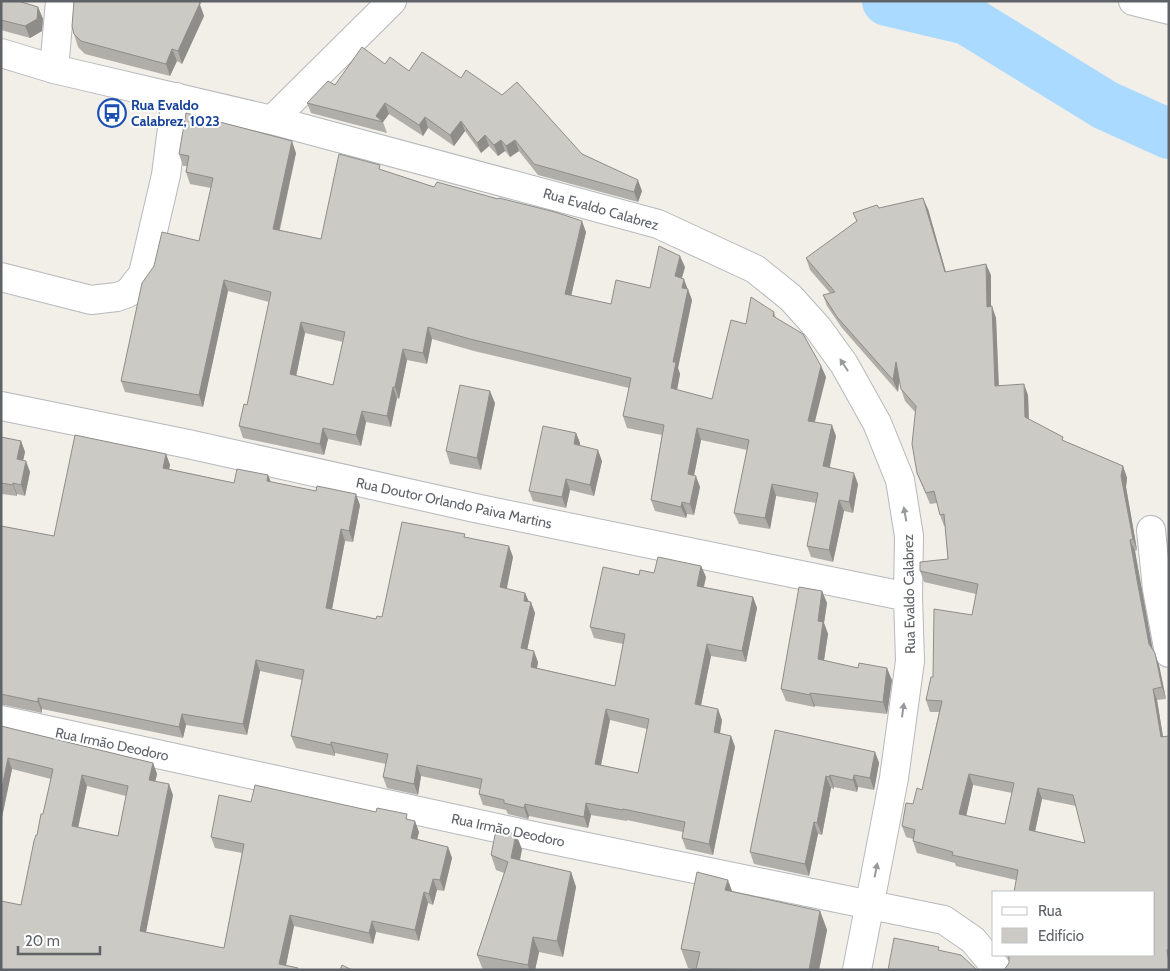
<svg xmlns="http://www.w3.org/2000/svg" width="1170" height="971" font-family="Cabin,sans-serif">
<rect width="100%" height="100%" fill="#f1efe8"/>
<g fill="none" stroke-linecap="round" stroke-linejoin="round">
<path stroke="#aadaff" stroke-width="50" d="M887 1 967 20 1105 105 1169 134"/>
<defs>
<path id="minor" d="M1133 1 1169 10
M1 53 54 69 272 120 658 224 755 269 791 298 818 328 844 364 877 423 900 480 909 536 908 597 910 661 894 778 857 970
M54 69 60 1
M272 120 392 1
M1 277 91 300 117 297 128 293 143 274 166 175 176 97
M1 406 188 444 475 508 908 597
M1151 530 1157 589 1169 653
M1 720 543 838 944 920 973 940 998 970"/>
</defs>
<use href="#minor" stroke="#b5b8bc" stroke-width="30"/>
<use href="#minor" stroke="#fff" stroke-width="28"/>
</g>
<path fill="#afaea9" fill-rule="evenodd" d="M1 1 38 7 43 19 42 31 30 38 1 30Z
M74 1H201L200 5 204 16 182 64 177 61 170 76 85 54 78 47 74 34Z
M385 64 409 71 461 78 642 191 638 202 538 175 519 151 510 157 505 151 498 156 489 146 481 153 465 131 454 146 428 128 423 136 389 114 383 122 387 133 311 113 307 103 335 85Z
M296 153 280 230 321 239 382 170 434 187 586 232 571 295 611 304 650 288 685 267 682 278 692 300 678 368 680 374 677 390 712 399 746 324 774 312 776 318 821 366 826 377 815 422 836 436 830 467 858 484 853 513 844 511 833 562 811 557 807 546 816 503 776 496 770 529 739 524 734 513 747 450 701 440 694 475 700 487 694 515 687 514 686 518 655 511 651 500 662 435 627 428 623 416 629 388 474 351 432 339 427 364 407 360 399 399 397 398 391 427 366 422 361 446 328 439 324 455 243 438 239 426 247 405 269 302 228 291 203 407 125 392 121 381 199 241 211 188 190 184 186 172 187 166H183L179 154ZM305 333 343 342 333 385 296 376Z
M879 208 928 209 946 272 991 275V306L996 318 999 385 1028 395 1029 420 1064 441 1123 466 1127 478 1126 487 1137 550 1135 551 1142 592 1152 649 1159 665 1166 699 1157 700 1163 737 1169 736V970L1009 963V960L1006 955H1154L1016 880 956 866 955 863 917 853 913 841V839L906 837 902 826 922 790 939 712H930L926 700 933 677 972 615 976 594 924 582 920 571 948 559 945 526H944L940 515 937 503 930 504 917 473 915 412 905 401 901 389 899 380 898 392 842 328 827 306 823 295 830 293 810 270 806 258 857 222 853 213ZM973 785 1012 793 1005 824 966 816ZM1042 799 1076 806 1085 843 1035 831Z
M495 403 481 470 450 464 446 451Z
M576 433 580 443V446L602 461 594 496 570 490 566 508 533 501 529 491Z
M1 437 21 441 25 452 23 460 30 472 25 496 17 494V496L2 494 1 499Z
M166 454 170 465 169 469 234 483 268 475 271 482 360 505 353 542 345 541 332 610 376 619 382 617 466 537 513 557 506 589 525 593 528 601 535 613 527 650 538 662 537 668 615 686 623 644 594 638 590 627 639 575 701 566 706 577 704 587 753 597 757 608 746 662 711 656 701 705 722 720 720 734 731 736 735 747 713 855 686 849 682 838 683 832 627 820V821L591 815 588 828 529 816 528 819 508 814 506 810 483 805 479 794 480 789 421 776 418 795 387 788 383 777 386 764 335 753V756L296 748 291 736 302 680 260 671 247 735 186 725 183 738 42 709V713L4 705H1V526L54 536ZM610 720 647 729 638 773 601 765Z
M822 591 827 603 824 623 828 634 824 661 892 680 887 714 815 706 814 707 786 701 781 689Z
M1 726 153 763 157 774 155 782 173 795 146 932 224 948 242 853 215 848 211 837 251 802 409 819 419 832 417 839 448 847 452 858 444 891 437 890 433 905 428 903 419 941 376 932 373 944 294 926 286 965 298 968V970H1L21 905 43 814 51 779 12 769 1 822ZM87 786 126 796 118 836 78 828Z
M775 730 875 752 879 763 874 790 858 787 857 792 834 787V789L831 788 822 835 818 834 809 876 754 864 750 852Z
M522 849 520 860 571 872 576 887 563 957 539 952 535 970H483L477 955 504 873 496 870 491 855Z
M732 892 820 911 827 930 819 970H696L688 968 681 949Z"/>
<path fill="#8f8d8a" d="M197 1H201L200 5 204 16 182 64 178 51Z
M38 7 43 19 42 31 30 38 25 26Z
M172 49 177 61 170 76 166 64Z
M385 103 389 114 383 122 376 116Z
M425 117 428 128 423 136 419 125Z
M461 121 465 131 454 146 450 135Z
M485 135 489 146 481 153 477 143Z
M501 140 505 151 498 156 494 145Z
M515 140 519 151 510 157 506 146Z
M292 141 296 153 277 240 273 229Z
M638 180 642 191 638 202 634 192Z
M923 198 928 209 949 283 945 272Z
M582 221 586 232 569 305 565 294Z
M680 256 685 267 679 287 675 276Z
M986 264 991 275V319L987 307Z
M684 279 688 290 682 288Z
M224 280 228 291 203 407 199 395Z
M688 289 692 300 678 368 680 374 675 400 671 388 673 362Z
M992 306 996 318 999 397 995 386Z
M301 322 305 333 294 386 290 374Z
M428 327 432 339 427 364 423 353Z
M403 349 407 360 399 399 395 387Z
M896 362 900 374 898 392 893 380Z
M821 366 826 377 812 432 808 421Z
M1024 384 1028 395 1029 429 1025 417Z
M393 387 397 398 391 427 387 416Z
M490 391 495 403 481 470 477 458Z
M362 411 366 422 361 446 356 435Z
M832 425 836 436 827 478 823 466Z
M323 428 328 439 324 455 320 444Z
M697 428 701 440 692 486 688 474Z
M576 433 580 443 578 455 574 444Z
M21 441 25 452 21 470 17 459Z
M598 450 602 461 594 496 590 485Z
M166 454 170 465 167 479 163 468Z
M26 461 30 472 25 496 21 485Z
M1123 466 1127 478 1126 487 1137 550 1133 539 1121 476Z
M854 473 858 484 853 513 849 502Z
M268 475 272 486 267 481Z
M696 476 700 487 694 515 690 504Z
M566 479 570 490 566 508 562 497Z
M13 483 17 494V496L13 485Z
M772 484 776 496 770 529 765 518Z
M356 494 360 505 353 542 349 531Z
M839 500 844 511 833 562 829 550Z
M682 502 687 514 686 518 681 507Z
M341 529 345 541 330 619 326 608Z
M1130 540 1135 551 1154 656 1149 644Z
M509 546 513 557 505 598 500 587Z
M701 566 706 577 701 597 697 586Z
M822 591 827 603 824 623 828 634 822 672 818 659V621Z
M525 593 530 604 524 601Z
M753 597 757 608 746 662 742 651Z
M531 602 535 613 525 660 521 648Z
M707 644 711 656 699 715 695 704Z
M534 651 538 662 535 678 531 667Z
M1155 653 1159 665 1166 699 1162 687Z
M256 660 260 671 247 735 243 724Z
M887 668 892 680 887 714 883 702Z
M1153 689 1157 700 1165 749 1161 737Z
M810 693 815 706 814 707 810 695Z
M38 698 42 709V713L38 702Z
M606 709 610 720 599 775 595 764Z
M718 709 722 720 718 744 714 732Z
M182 714 186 725 183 738 179 727Z
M731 736 735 747 713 855 709 844Z
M331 742 335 753V756L331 745Z
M875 752 879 763 874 790 870 778Z
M8 758 12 769 1 822V792Z
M153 763 157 774 153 791 149 780Z
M417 765 421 776 418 795 414 784Z
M969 774 973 785 964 826 959 814Z
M82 775 87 786 76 837 72 826Z
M830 775 834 787V789L829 777Z
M854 775 858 787 857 792 853 780Z
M826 776 831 788 822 835 817 823Z
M169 784 173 795 144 942 140 931Z
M1038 788 1042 799 1033 841 1029 830Z
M586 803 591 815 588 828 584 817Z
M525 804 529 816 528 819 524 808Z
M415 821 419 832 415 849 411 838Z
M814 822 818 834 809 876 805 864Z
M516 834 522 849 517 874 511 858Z
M448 847 452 858 444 891 440 880Z
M571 872 576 887 563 957 557 941Z
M433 879 437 890 433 905 429 894Z
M728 880 735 899 725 890Z
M424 892 428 903 419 941 415 930Z
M820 911 827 930 819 970H809Z
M290 915 294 926 285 970 279 964Z
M372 921 376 932 373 944 369 933Z
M533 937 539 952 535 970H529L528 965Z"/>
<path fill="#cccac5" stroke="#8f8d8a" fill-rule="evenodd" d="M1 1H18L38 7 37 19 25 26 1 20Z
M74 1H198L200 3 178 51 172 49 166 64 81 41 74 34 72 26Z
M362 47 385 64 390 57 409 71 422 52 461 78 466 70 502 95 517 82 582 154 638 180 634 192 534 164 515 140 506 146 501 140 494 145 485 135 477 143 461 121 450 135 425 117 419 125 385 103 376 116 383 122 307 103 328 81 335 85Z
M186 113 292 141 273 229 321 239 339 154 380 165 379 169 434 187 437 182 498 199 499 198 555 212 582 221 565 294 611 304 616 280 650 288 659 246 680 256 675 276 684 279 682 288 688 289 673 362H676L671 388 712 399 731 320 746 324 751 297 774 312 773 316 803 334 821 366 808 421 832 425 823 466 854 473 849 502 839 500 829 550 807 546 818 493 772 484 765 518 734 513 749 440 697 428 688 474 696 476 690 504 682 502 681 507 651 500 664 425 623 416 631 378 470 339 428 327 423 353 403 349 395 387H393L387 416 362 411 356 435 323 428 320 444 239 426 244 404 247 405 271 292 224 280 199 395 121 381 142 283 154 266 162 232 199 241 213 178 186 172 189 156 179 154ZM301 322 345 332 333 385 290 374Z
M923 198 945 272 986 264 987 307 992 306 995 386 1024 384 1025 417 1063 437 1062 440 1123 466 1121 476 1133 539 1130 540 1137 580 1149 644 1155 653 1162 687 1153 689 1161 737 1169 736V949L1167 950 1169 962V970H1004L1009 963V955H1154V892H1014L1018 870 952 855 953 852 913 841 915 830 902 826 906 803 913 804 917 788 922 790 942 701 926 700 931 677H933L934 609 972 615 978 584 920 571V562L948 559 944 514 940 515 934 491 926 493 917 473 912 444 916 406 901 389 896 362 893 380 837 317 823 295 835 292 806 258 857 221 853 213 877 205 879 208ZM969 774 1014 783 1005 824 959 814ZM1038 788 1073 795 1085 843 1029 830Z
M460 385 490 391 477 458 446 451Z
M543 426 576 433 574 444 598 450 590 485 566 479 562 497 529 491Z
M75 435 166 454 163 468 234 483 237 469 268 475 267 481 316 491 317 486 356 494 349 531 341 529 326 608 376 619 377 616 382 617 402 522 465 534 464 537 509 546 500 587 525 593 524 601 531 602 521 648 534 651 531 667 615 686 625 634 590 627 603 567 639 575 640 570 654 573 658 557 701 566 697 586 753 597 742 651 707 644 695 704 718 709 714 732 731 736 709 844 682 838 685 822 623 809V810L586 803 584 817 525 804 524 808 504 803V800L479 794 482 779 417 765 414 784 383 777 388 754 331 742V745L291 736 304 670 256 660 243 724 182 714 179 727 38 698V702L1 694V526L54 536ZM606 709 649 719 638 773 595 764Z
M1 437 21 441 17 459 26 461 21 485 13 483V485L1 483Z
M799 587 822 591 818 621 823 622 818 659 858 668 859 663 887 668 883 702 810 693V695L781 689Z
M1 726 153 763 149 780 169 784 140 931 224 948 244 844 211 837 219 795 251 802 255 785 376 812 377 808 407 814 406 819 415 821 411 838 448 847 440 880 433 879 429 894 424 892 415 930 372 921 369 933 290 915 279 964 298 968 297 970H1V901L21 905 34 841 36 835H37L41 814H43L53 769 8 758 1 792ZM82 775 128 786 118 836 72 826Z
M775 730 875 752 870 778 854 775 853 780 830 775 829 777 826 776 817 823 814 822 805 864 750 852Z
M496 830 516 834 511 858 571 872 557 941 533 937 528 965 477 955 508 862 491 855Z
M697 872 728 880 725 890 820 911 809 970 696 969 700 952 681 949Z
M894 938 939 947 938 950 961 955 977 970H888Z
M342 965 352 970H340Z"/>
<defs><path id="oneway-solid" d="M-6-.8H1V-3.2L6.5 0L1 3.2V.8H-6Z" transform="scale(1.25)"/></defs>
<g fill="#979a9d">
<use href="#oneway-solid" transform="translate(844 365) rotate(-123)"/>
<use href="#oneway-solid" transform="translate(905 514) rotate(-100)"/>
<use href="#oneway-solid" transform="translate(903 710) rotate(-82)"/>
<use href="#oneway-solid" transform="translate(876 870) rotate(-79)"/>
</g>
<defs>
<symbol id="bus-ring" viewBox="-11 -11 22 22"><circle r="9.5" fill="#fff" stroke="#1a4fb4" stroke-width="1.5"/><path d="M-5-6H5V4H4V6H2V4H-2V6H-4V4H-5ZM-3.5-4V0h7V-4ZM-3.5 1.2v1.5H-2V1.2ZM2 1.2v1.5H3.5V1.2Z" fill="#1a4fb4"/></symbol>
</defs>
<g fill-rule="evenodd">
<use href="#bus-ring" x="96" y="97" width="32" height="32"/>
</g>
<g text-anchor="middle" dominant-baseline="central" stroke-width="4" stroke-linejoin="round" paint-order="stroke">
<g font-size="14" font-weight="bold" fill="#164399" stroke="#fff" text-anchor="start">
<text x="131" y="105">Rua Evaldo<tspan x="131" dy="16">Calabrez, 1023</tspan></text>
</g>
<g font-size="14" fill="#5f6368" stroke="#fff">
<text transform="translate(601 209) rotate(16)">Rua Evaldo Calabrez</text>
<text transform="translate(454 503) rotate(12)">Rua Doutor Orlando Paiva Martins</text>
<text transform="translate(909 594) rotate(-91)">Rua Evaldo Calabrez</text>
<text transform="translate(112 744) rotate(12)">Rua Irmão Deodoro</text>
<text transform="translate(508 830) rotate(12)">Rua Irmão Deodoro</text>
</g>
</g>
<rect width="1170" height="971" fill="none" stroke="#5f6368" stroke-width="5"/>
<rect x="992" y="891" width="162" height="65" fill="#ffffff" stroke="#bfc1c3"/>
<rect x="1002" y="907" width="25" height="8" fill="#ffffff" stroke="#bfc1c3"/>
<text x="1038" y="916" font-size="15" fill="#5f6368">Rua</text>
<rect x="1002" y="928" width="25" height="15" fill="#cccac5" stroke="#bfc1c3"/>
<text x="1038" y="941" font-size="15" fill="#5f6368">Edifício</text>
<path d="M18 946v8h82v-8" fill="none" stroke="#5f6368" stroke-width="2.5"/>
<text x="25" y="946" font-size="15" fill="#5f6368" stroke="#ffffff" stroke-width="4" paint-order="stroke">20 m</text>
</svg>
